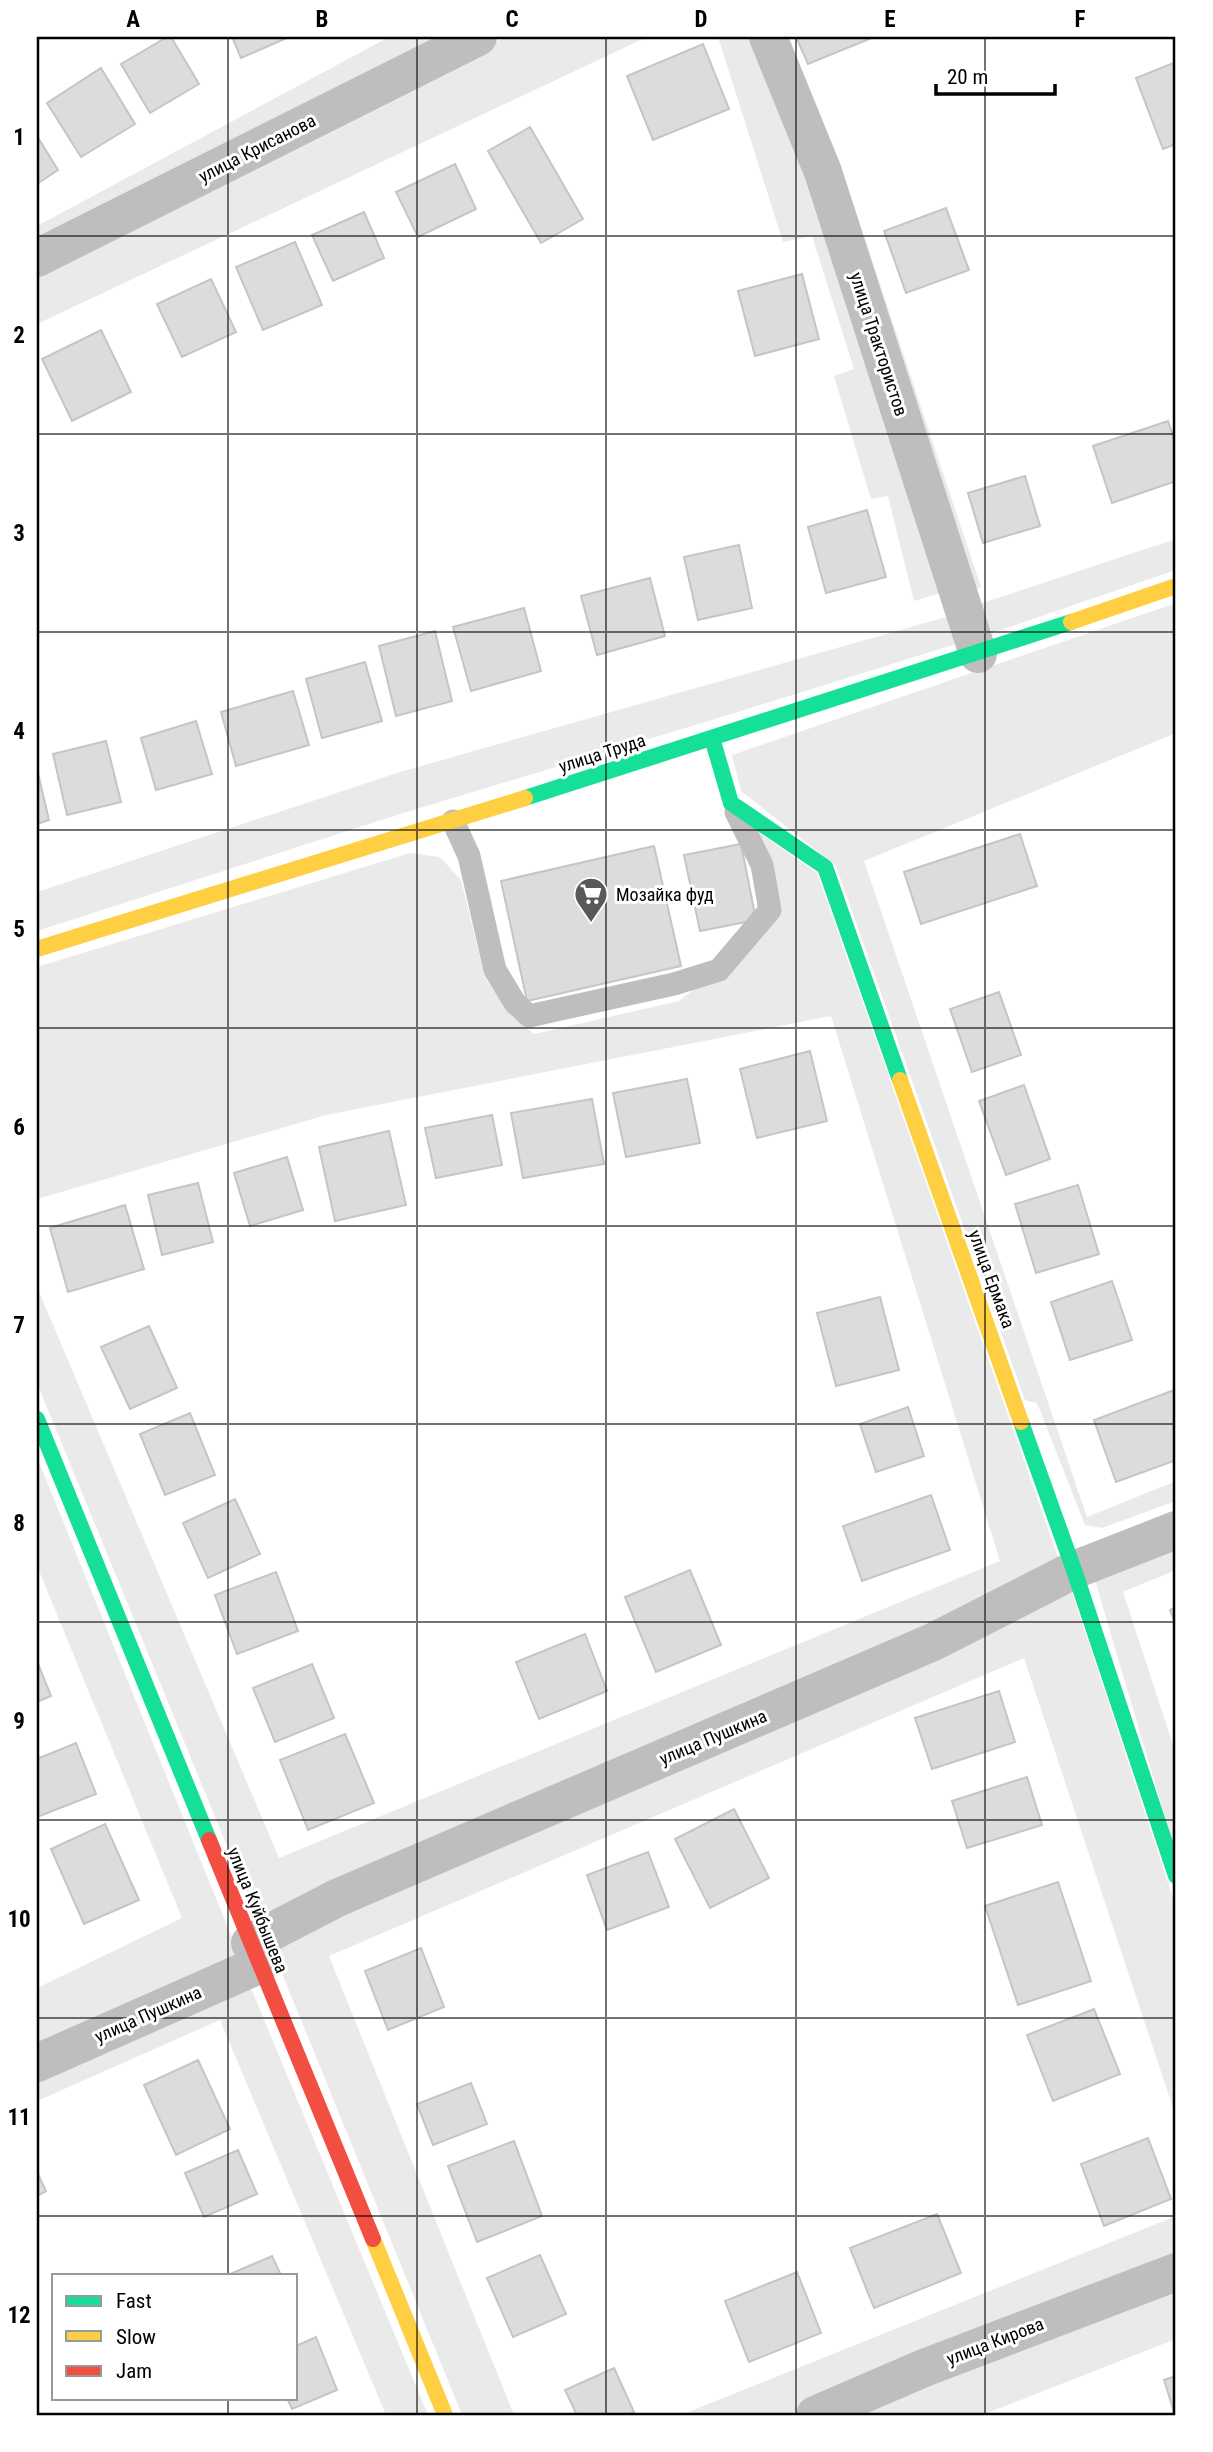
<svg xmlns="http://www.w3.org/2000/svg" width="1213" height="2452" font-family="'Roboto Condensed',sans-serif">
<rect width="100%" height="100%" fill="#fff"/>
<path fill="#eaeaea" d="M389 37H442L37 240V226Z
M506 37H647L37 324V271Z
M718 37H756L816 182 947 591 914 601 888 496 871 499 834 376 854 369 812 236 783 242Z
M785 37 856 212 981 587 969 592Z
M1176 539V570L992 633 976 605Z
M1176 603V733L864 861 1087 1517 1176 1481V1501L1102 1528 1085 1525 1037 1403 1025 1400 836 866 741 791 732 755Z
M953 615 956 644 712 720 400 814 37 931V892L400 772Z
M752 828 817 873 1058 1557 1050 1572 259 1924 37 1383V1287L279 1858 1000 1561 831 1016 326 1115 37 1199V967L410 853 440 857 461 880 485 978 512 1017 534 1034 679 1001 719 970 756 920 758 890Z
M37 1457 239 1955 37 2055V1988L182 1918 37 1566Z
M1176 1541V1570L1123 1592 1176 1754V1854L1093 1574Z
M1072 1593 1176 1907V2117L1024 1658 329 1956 514 2415H462L270 1944Z
M251 1988 428 2415H386L220 2020 37 2101V2071Z
M1176 2216V2262L920 2359 787 2415H681Z
M1176 2282V2339L982 2415H843Z"/>
<path fill="#dcdcdc" stroke="#c5c5c5" stroke-width="2" d="M167 37H171L199 84 150 113 121 64Z
M232 37H289L241 58Z
M796 37H874L808 64Z
M703 44 729 109 653 140 627 76Z
M1176 62V144L1163 149 1136 78Z
M101 68 135 124 81 157 47 103Z
M530 127 583 219 541 243 488 151Z
M37 136 58 170 37 184Z
M455 164 476 209 418 237 396 192Z
M946 208 969 270 906 293 884 231Z
M364 212 384 258 333 281 312 235Z
M295 242 322 305 263 330 236 267Z
M802 274 819 339 755 356 738 291Z
M211 279 236 332 182 357 157 304Z
M101 330 131 392 72 421 42 359Z
M1168 421 1176 445V481L1112 503 1093 446Z
M1025 476 1040 526 983 543 968 493Z
M867 510 886 577 826 593 808 527Z
M739 545 752 608 698 620 684 557Z
M650 578 665 636 597 655 581 596Z
M524 608 541 671 471 691 453 627Z
M435 631 452 701 396 716 379 646Z
M365 662 382 721 322 738 306 679Z
M293 691 309 745 236 766 221 712Z
M196 721 212 774 156 790 141 738Z
M106 741 121 802 67 815 53 754Z
M37 769 49 820 37 824Z
M1020 834 1037 886 921 924 904 872Z
M741 844 756 920 700 931 684 855Z
M654 846 681 966 527 1001 501 881Z
M999 992 1021 1055 972 1072 950 1009Z
M810 1051 827 1121 757 1138 740 1069Z
M687 1079 700 1143 626 1157 613 1093Z
M1024 1085 1050 1159 1006 1175 979 1101Z
M592 1099 604 1164 523 1178 511 1113Z
M492 1115 502 1165 436 1178 425 1128Z
M389 1131 406 1205 335 1221 319 1147Z
M287 1157 303 1210 250 1226 234 1173Z
M198 1183 213 1242 162 1255 148 1195Z
M1078 1185 1099 1254 1036 1273 1015 1204Z
M125 1205 144 1269 68 1292 50 1228Z
M1112 1281 1132 1340 1070 1360 1051 1302Z
M880 1297 899 1370 836 1386 817 1313Z
M149 1326 177 1388 130 1409 101 1347Z
M1174 1390 1176 1396V1460L1116 1482 1094 1420Z
M908 1407 924 1456 876 1472 860 1424Z
M190 1413 215 1475 165 1495 140 1434Z
M931 1495 950 1550 862 1581 843 1526Z
M235 1499 260 1554 208 1578 183 1523Z
M690 1570 721 1645 656 1672 625 1597Z
M276 1572 298 1631 237 1654 215 1595Z
M1176 1607V1625L1170 1610Z
M585 1634 607 1691 539 1719 516 1662Z
M37 1661 51 1696 37 1702Z
M312 1664 334 1718 275 1742 253 1688Z
M999 1691 1015 1742 932 1769 915 1718Z
M345 1734 374 1803 308 1830 280 1760Z
M76 1743 96 1794 37 1817V1759Z
M1027 1777 1042 1825 967 1848 952 1801Z
M734 1809 769 1878 710 1908 675 1839Z
M105 1824 139 1900 84 1924 51 1849Z
M648 1852 669 1907 607 1930 587 1875Z
M1058 1882 1091 1981 1018 2005 985 1906Z
M421 1948 444 2007 388 2030 365 1971Z
M1094 2009 1120 2074 1053 2101 1027 2035Z
M198 2060 230 2129 176 2155 144 2085Z
M471 2083 487 2124 433 2145 417 2104Z
M1148 2138 1171 2199 1104 2226 1081 2164Z
M514 2141 542 2216 477 2242 448 2166Z
M238 2150 257 2194 204 2217 185 2173Z
M37 2172 46 2191 37 2196Z
M937 2214 961 2273 874 2308 850 2248Z
M540 2255 566 2314 513 2337 487 2278Z
M272 2256 281 2275H228Z
M797 2272 821 2333 749 2362 725 2301Z
M316 2337 337 2390 292 2409 287 2398H296V2346Z
M614 2368 634 2412 625 2415H577L565 2390Z
M1176 2376V2415H1175L1164 2380Z"/>
<g fill="none" stroke-linecap="round" stroke-linejoin="round">
<path stroke="#bebebe" stroke-width="23" d="M453 821 469 856 495 970 515 1003 529 1016 674 984 719 970 770 910 762 865 736 812"/>
<path stroke="#bebebe" stroke-width="38" d="M768 37 823 172 978 654
M37 258 478 37
M250 1943 337 1898 933 1642 1074 1570 1176 1530
M37 2063 259 1965
M815 2415 924 2368 1176 2272"/>
<path stroke="#16e098" stroke-width="16" d="M712 738 731 803 825 867 900 1080
M525 798 1071 622
M37 1419 209 1840
M1021 1422 1074 1570 1176 1876"/>
<path stroke="#ffcf43" stroke-width="16" d="M1071 622 1176 586
M37 949 525 798
M900 1080 1021 1422
M373 2239 445 2415"/>
<path stroke="#f24e42" stroke-width="16" d="M209 1840 373 2239"/>
</g>
<path fill="none" stroke="#000" stroke-width="2" stroke-opacity="0.55" d="M228 37V2275M417 37V2415M606 37V2415M796 37V2415M985 37V2415M37 236H1176M37 434H1176M37 632H1176M37 830H1176M37 1028H1176M37 1226H1176M37 1424H1176M37 1622H1176M37 1820H1176M37 2018H1176M37 2216H1176M228 2398V2415"/>
<defs>
<symbol id="supermarket-pin" viewBox="-11 -11 22 30"><path d="M0 17L-7.5 6A9.5 9.5 0 1 1 7.5 6Z" fill="#595959" stroke="#fff"/><path d="M-6-5.5h2.5l.6 2H6L4.5 2H-2.5L-4.4-4H-6ZM-1.5 3.2a1.3 1.3 0 1 0 .1 0ZM3 3.2a1.3 1.3 0 1 0 .1 0Z" fill="#fff"/></symbol>
</defs>
<g fill-rule="evenodd">
<use href="#supermarket-pin" x="572" y="875" width="38" height="52"/>
</g>
<g text-anchor="middle" dominant-baseline="central" stroke-width="6" stroke-linejoin="round" paint-order="stroke">
<g font-size="18" fill="#000" stroke="#fff">
<text transform="translate(257 148) rotate(-27)">улица Крисанова</text>
<text transform="translate(879 344) rotate(72)">улица Трактористов</text>
<text transform="translate(602 753) rotate(-18)">улица Труда</text>
<text transform="translate(992 1279) rotate(70)">улица Ермака</text>
<text transform="translate(713 1737) rotate(-23)">улица Пушкина</text>
<text transform="translate(258 1910) rotate(68)">улица Куйбышева</text>
<text transform="translate(148 2014) rotate(-24)">улица Пушкина</text>
<text transform="translate(995 2341) rotate(-21)">улица Кирова</text>
</g>
<g font-size="18" fill="#000" stroke="#fff" text-anchor="start">
<text x="616" y="894">Мозайка фуд</text>
</g>
</g>
<rect width="1213" height="2452" fill="none" stroke="#ffffff" stroke-width="77"/>
<rect x="52" y="2274" width="245" height="126" fill="#ffffff" stroke="#999999" stroke-width="2"/>
<rect x="66" y="2296" width="35" height="10" fill="#16e098" stroke="#999999" stroke-width="2"/>
<text x="116" y="2308" font-size="21" fill="#000000">Fast</text>
<rect x="66" y="2331" width="35" height="10" fill="#ffcf43" stroke="#999999" stroke-width="2"/>
<text x="116" y="2344" font-size="21" fill="#000000">Slow</text>
<rect x="66" y="2366" width="35" height="10" fill="#f24e42" stroke="#999999" stroke-width="2"/>
<text x="116" y="2378" font-size="21" fill="#000000">Jam</text>
<path d="M936 84v10h119v-10" fill="none" stroke="#000000" stroke-width="3.5"/>
<text x="947" y="84" font-size="21" fill="#000000" stroke="#ffffff" stroke-width="5" paint-order="stroke">20 m</text>
<rect x="38" y="38" width="1136" height="2376" fill="none" stroke="#000" stroke-width="2.5"/>
<g font-size="23" text-anchor="middle" font-weight="bold" fill="#000">
<text x="133" y="27">A</text>
<text x="322" y="27">B</text>
<text x="512" y="27">C</text>
<text x="701" y="27">D</text>
<text x="890" y="27">E</text>
<text x="1080" y="27">F</text>
<text x="19" y="145">1</text>
<text x="19" y="343">2</text>
<text x="19" y="541">3</text>
<text x="19" y="739">4</text>
<text x="19" y="937">5</text>
<text x="19" y="1135">6</text>
<text x="19" y="1333">7</text>
<text x="19" y="1531">8</text>
<text x="19" y="1729">9</text>
<text x="19" y="1927">10</text>
<text x="19" y="2125">11</text>
<text x="19" y="2323">12</text>
</g>
</svg>
